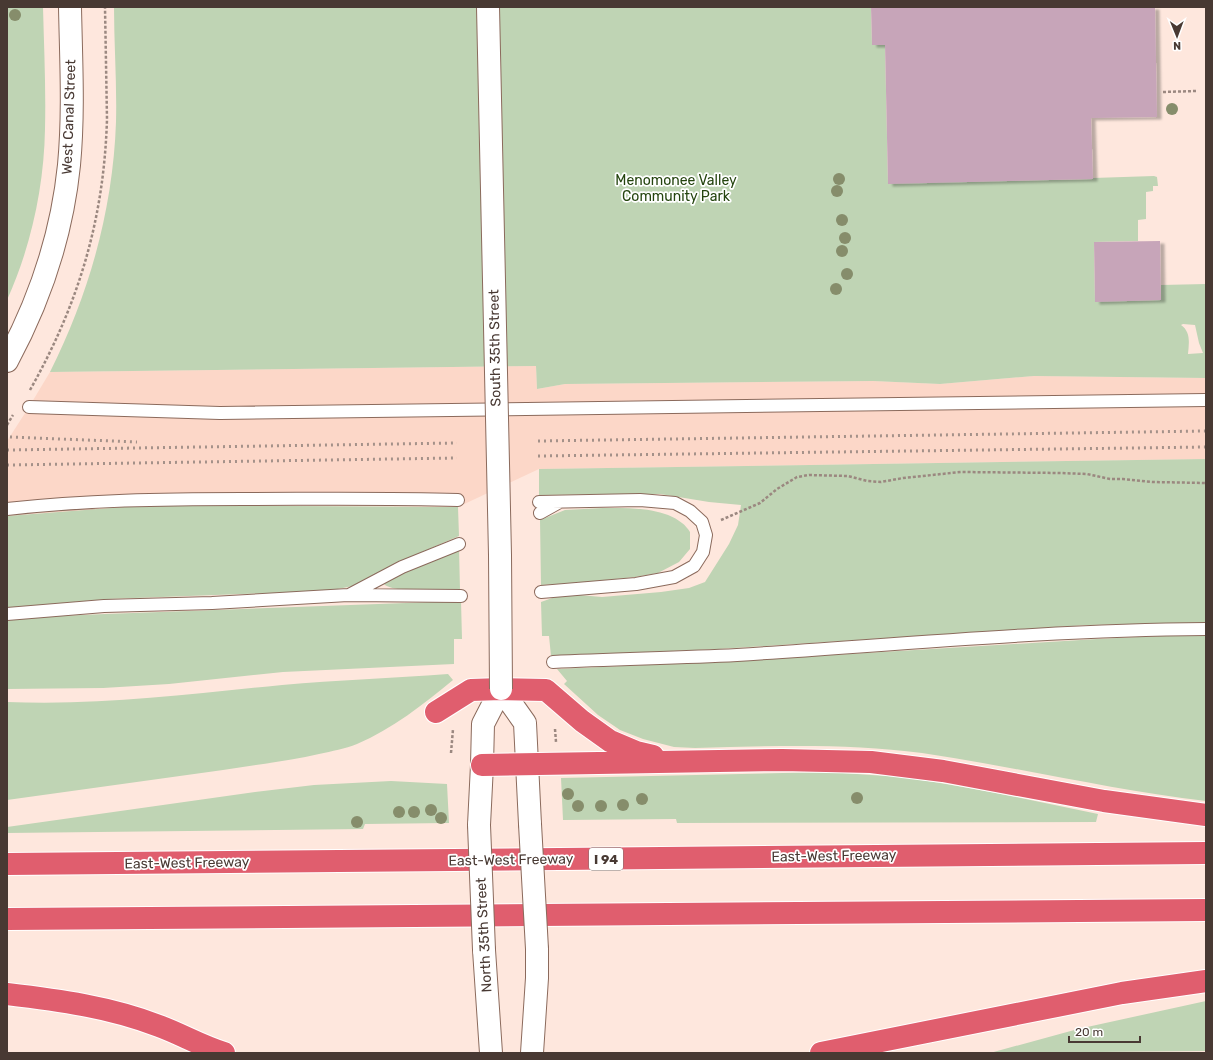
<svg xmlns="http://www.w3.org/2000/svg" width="1213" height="1060" font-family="Rubik,sans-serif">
<defs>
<filter id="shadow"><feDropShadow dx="4.5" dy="2.5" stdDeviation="1" flood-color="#0004"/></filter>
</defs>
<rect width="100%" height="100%" fill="#fee7dd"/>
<path fill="#fcd7c8" d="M536 366 537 389 565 384 873 381 940 384 1034 376 1206 378V459L539 469 458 507 285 505 42 513 7 516V441L29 407 50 372Z"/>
<path fill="#bfd4b4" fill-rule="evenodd" d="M7 7H43C44 47 46 88 45 129 44 187 31 247 7 300Z
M114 7H871L872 45H885L888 183 1093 179V178L1154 176 1157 177 1158 186H1153V191L1146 192V219L1138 220V241L1094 242 1095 301 1161 300V285L1206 284V378L1034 376 940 384 873 381 565 384 537 389 536 366 50 372C89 294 113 210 116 122 117 84 114 45 114 7ZM1183 324 1195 325 1199 343 1203 353 1188 354C1189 343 1191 332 1181 325Z
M1206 459V623L1088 625 719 649 551 656 549 636H542L541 602 555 597 579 595 602 597 661 592 689 588 705 582 729 544 738 525 741 505 709 502 660 494 539 495V469Z
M150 505 458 507 459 536 399 562 353 586 327 591 108 599 7 608V516Z
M603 508C627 508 663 507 682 523 685 525 688 529 690 532V549L679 562 658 573 635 577 577 583 541 585 540 520 565 510Z
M459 548 460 590C447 590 391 593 384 584L388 580Z
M461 601 462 639H454V664L283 672 169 684 103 688 7 689V620L35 617 105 614Z
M1206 635V801C1111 790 1017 767 922 753 847 743 771 746 695 748L674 747 643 739 620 730 598 715 564 684 567 681 557 669 732 661 1097 639 1159 636Z
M448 674 453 680C424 704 392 729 357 744 345 749 332 751 319 754 288 761 255 765 223 770 151 780 79 790 7 800V702C99 706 190 694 282 685 337 680 393 678 448 674Z
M826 772C853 774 881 775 908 778 972 787 1035 801 1098 814L1096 822 677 823 676 819 563 820 561 778Z
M391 781 447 784 449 823 365 824 363 829 7 833V827L255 792 314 785Z
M1206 1001V1051L990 1053 1078 1029Z"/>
<path fill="#c7a5b9" filter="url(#shadow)" d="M871 7H1155L1157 117 1091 118 1093 179 888 184 885 45H872Z
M1160 241 1161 300 1095 302 1094 242Z"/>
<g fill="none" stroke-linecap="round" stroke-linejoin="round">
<defs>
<path id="lane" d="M29 407 220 413 1206 400
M539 502 640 500 675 503 690 511 702 522 706 535 703 552 694 566 674 577 636 584 541 592
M7 509C85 500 164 499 243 499 315 499 387 498 458 500
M540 513 558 503
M349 595 402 567 459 544
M7 614 104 606 212 603 348 595 461 596
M553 662C614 659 676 658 737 655 893 645 1049 630 1206 629"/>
<path id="secondary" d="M7 361C40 300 62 234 69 165 74 112 71 60 70 7
M479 825 482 765 483 724 501 689 525 723 530 824
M484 950 491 1053
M532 1053 537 978V949"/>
<path id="highway" d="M436 712 471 690 501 689 546 690 582 721 610 741 636 752 653 756
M482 765 782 760 871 762 943 771 1104 801 1206 815
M7 864 1206 853
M7 919 1206 910
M7 994C58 1000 110 1007 159 1026 181 1034 201 1046 224 1053
M821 1053 1122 993 1206 981"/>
</defs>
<use href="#lane" stroke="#8b6a5c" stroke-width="14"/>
<use href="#secondary" stroke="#8b6a5c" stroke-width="24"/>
<use href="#highway" stroke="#fff" stroke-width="24"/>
<path stroke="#9b8880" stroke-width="2.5" stroke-dasharray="3 2" stroke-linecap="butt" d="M1163 92 1197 91
M30 390C79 303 104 219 107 119L105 7
M7 425 13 415
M721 520 760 503 777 489 797 477 809 475 848 476 867 481 881 482 903 478 961 472 1060 473 1087 474 1110 479H1123L1153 482 1206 483
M555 729 556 742
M451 753 453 729"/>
<use href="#lane" stroke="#fff" stroke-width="12"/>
<use href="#secondary" stroke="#fff" stroke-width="22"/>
<use href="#highway" stroke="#e05e6e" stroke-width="22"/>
<path stroke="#a49189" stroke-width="3" stroke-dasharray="2 4" stroke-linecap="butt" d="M10 437 137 442
M538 441 1206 431
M7 450 457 443
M538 456 1206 447
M7 465 457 458"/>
<defs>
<path id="secondary-bridge" d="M488 7 500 555 501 689
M530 824 537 949
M479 825 484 950"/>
</defs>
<use href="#secondary-bridge" stroke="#8b6a5c" stroke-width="24" stroke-linecap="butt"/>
<use href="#secondary-bridge" stroke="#fff" stroke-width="22"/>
</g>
<g fill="#868d6b">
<circle cx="15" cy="15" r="6"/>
<circle cx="1172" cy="109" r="6"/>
<circle cx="839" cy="179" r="6"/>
<circle cx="837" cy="191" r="6"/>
<circle cx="842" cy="220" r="6"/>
<circle cx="845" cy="238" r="6"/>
<circle cx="842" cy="251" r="6"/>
<circle cx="847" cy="274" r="6"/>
<circle cx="836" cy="289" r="6"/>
<circle cx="568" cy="794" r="6"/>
<circle cx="857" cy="798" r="6"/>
<circle cx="642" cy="799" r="6"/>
<circle cx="623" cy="805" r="6"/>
<circle cx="578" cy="806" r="6"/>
<circle cx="601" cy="806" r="6"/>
<circle cx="431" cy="810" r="6"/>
<circle cx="399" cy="812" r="6"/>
<circle cx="414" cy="812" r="6"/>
<circle cx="441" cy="818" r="6"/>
<circle cx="357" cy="822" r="6"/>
</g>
<g text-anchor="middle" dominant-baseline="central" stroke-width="3.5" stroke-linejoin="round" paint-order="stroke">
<rect fill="#fff" stroke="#7f7470" stroke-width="1" x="589" y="848" width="34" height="22" rx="3"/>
<g font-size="13" font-weight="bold" fill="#483933">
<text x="606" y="859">I 94</text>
</g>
<g font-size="14" fill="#483933" stroke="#fff">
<text transform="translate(69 117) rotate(-88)">West Canal Street</text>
<text transform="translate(495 348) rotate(-91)">South 35th Street</text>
<text transform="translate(834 856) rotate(-1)">East-West Freeway</text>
<text transform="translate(511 860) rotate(-1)">East-West Freeway</text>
<text transform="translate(187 863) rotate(-1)">East-West Freeway</text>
<text transform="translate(484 935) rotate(-93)">North 35th Street</text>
</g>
<g font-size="14" fill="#24440e" stroke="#fff">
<text x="676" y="180">Menomonee Valley<tspan x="676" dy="16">Community Park</tspan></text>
</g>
</g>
<rect width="1213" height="1060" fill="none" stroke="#483933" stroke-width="16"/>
<g transform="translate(1177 36) rotate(179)" stroke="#ffffff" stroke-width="3" paint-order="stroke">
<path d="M0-3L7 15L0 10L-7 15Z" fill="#483933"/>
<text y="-6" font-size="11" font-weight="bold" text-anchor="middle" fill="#483933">N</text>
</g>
<path d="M1069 1036v6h71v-6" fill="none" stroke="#483933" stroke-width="2"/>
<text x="1075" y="1036" font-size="12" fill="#483933" stroke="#ffffff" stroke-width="3" paint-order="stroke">20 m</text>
</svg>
